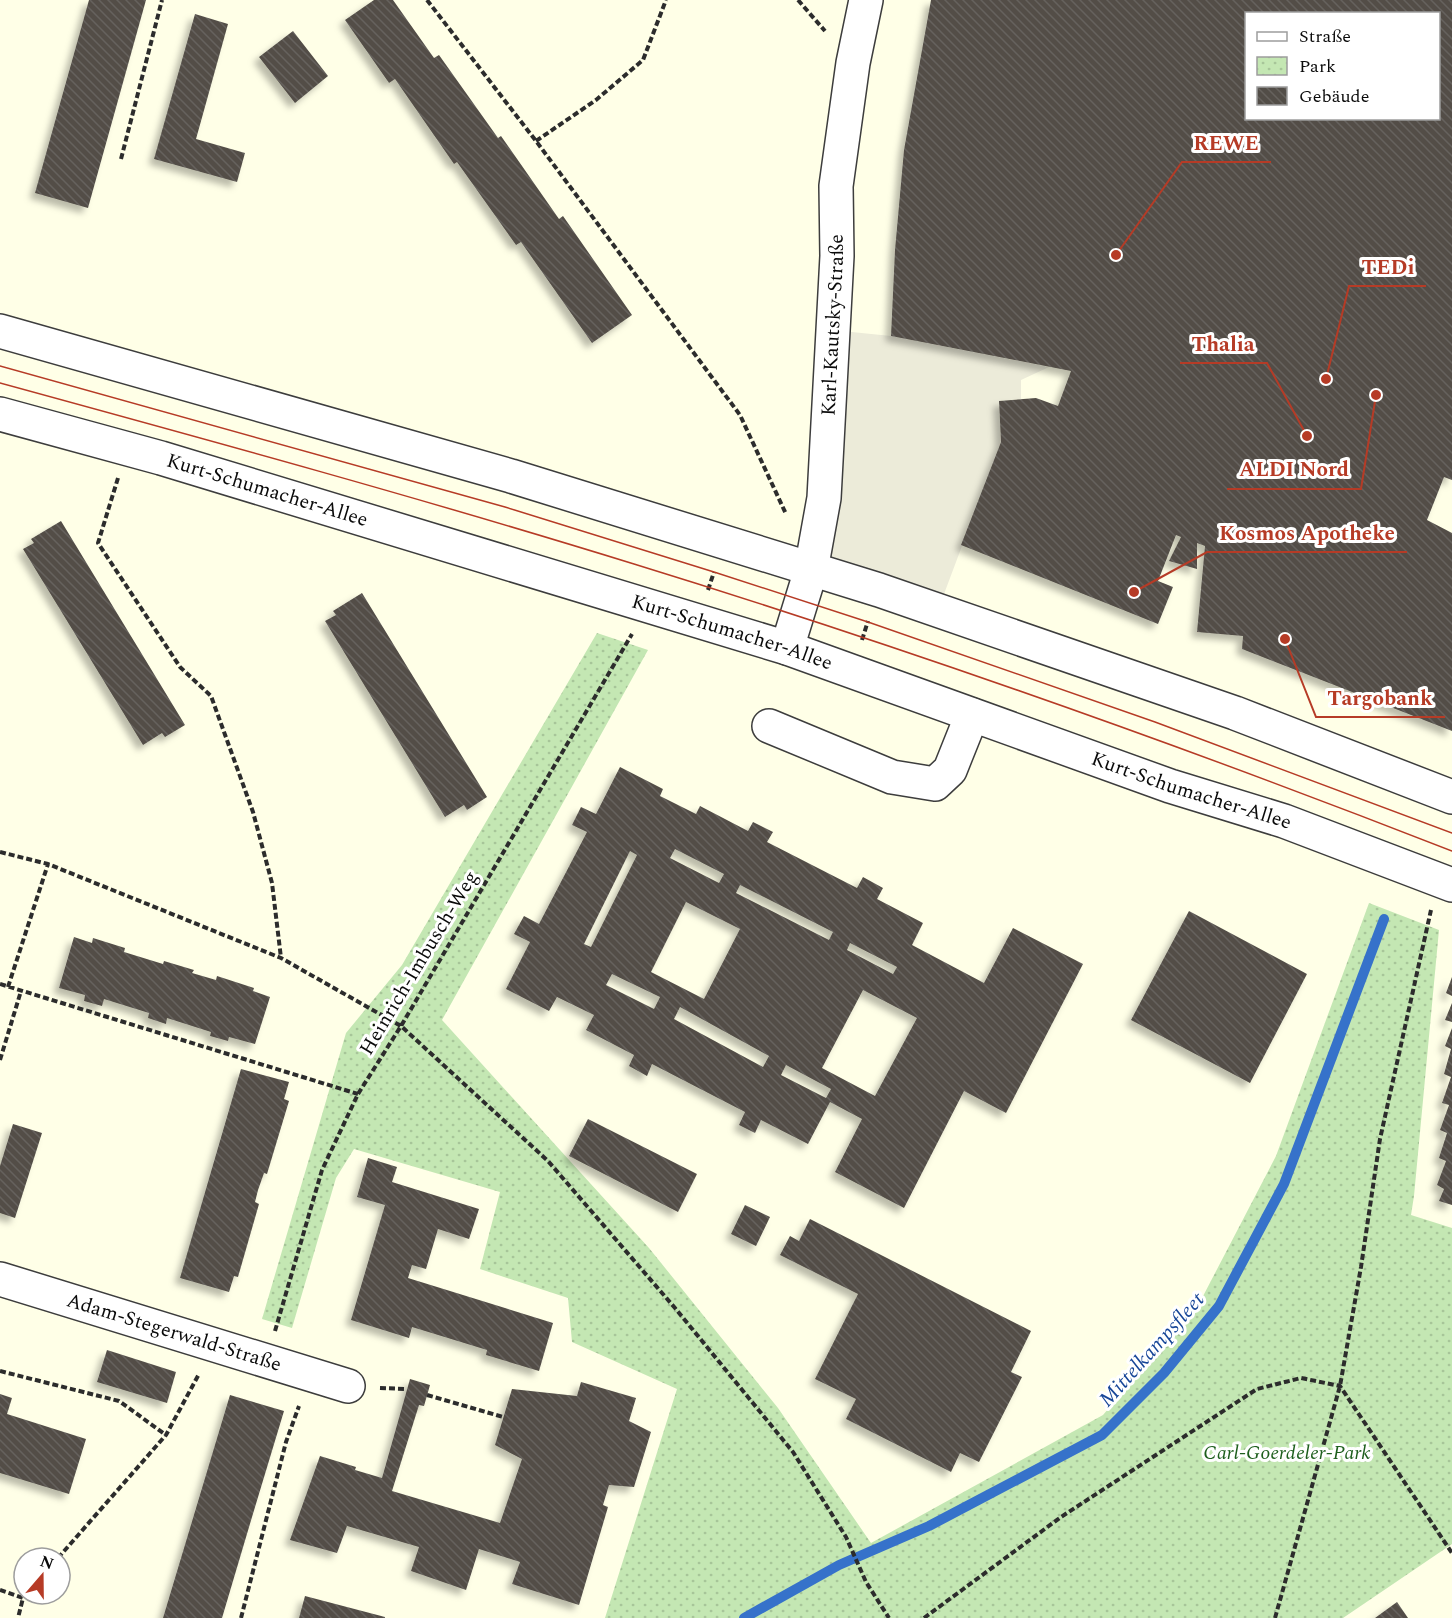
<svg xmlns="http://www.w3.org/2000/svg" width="1452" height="1618" font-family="Spectral,serif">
<defs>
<pattern id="park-dots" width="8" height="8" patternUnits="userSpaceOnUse" patternTransform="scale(1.5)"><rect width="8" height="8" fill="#c4e7b3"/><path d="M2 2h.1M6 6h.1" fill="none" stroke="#a7c599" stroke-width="1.8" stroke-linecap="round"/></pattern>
<pattern id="building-back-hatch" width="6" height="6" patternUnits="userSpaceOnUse" patternTransform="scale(1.5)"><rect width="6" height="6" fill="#524d47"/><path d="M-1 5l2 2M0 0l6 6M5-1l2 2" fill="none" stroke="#66625d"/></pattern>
<filter id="shadow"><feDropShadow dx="-5.5" dy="5.5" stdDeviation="3" flood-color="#0004"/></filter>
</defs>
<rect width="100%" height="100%" fill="#ffffe7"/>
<path fill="url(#park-dots)" d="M597 633 648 650 442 1020 649 1248 778 1408 871 1543 1103 1415 1201 1300 1276 1156 1369 903 1439 930 1414 1196 1411 1215 1452 1228V1544L1343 1618H605L677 1389 572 1342 568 1298 480 1269 500 1192 354 1149 336 1178 292 1328 262 1319 346 1033 402 965Z"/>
<path fill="#ecebd9" d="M832 330 891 336 1049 367 1021 380V399L999 401 1001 442 938 610 811 570Z"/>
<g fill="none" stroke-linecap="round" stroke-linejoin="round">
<path stroke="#3672ca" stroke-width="10" d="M744 1618 839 1565 929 1526 1102 1435 1164 1373 1219 1306 1284 1184 1384 919"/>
</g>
<path fill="url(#building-back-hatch)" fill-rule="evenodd" filter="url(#shadow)" d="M89 0H146L88 208 35 193Z
M374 0H393L434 58 439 55 498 138 501 136 559 219 563 216 632 315 592 343 521 242 516 245 457 162 454 164 395 79 389 83 345 20Z
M931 0H1452V480L1444 477 1427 520 1452 533V731L1242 649 1243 636 1197 632 1205 546 1197 543V569L1169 561 1181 537 1176 535 1158 581 1173 587 1158 624 961 545 1001 442 999 401 1036 398 1058 406 1071 371 891 336 895 250 904 150ZM1246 14H1438V118H1246Z
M195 14 228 24 196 139 245 153 237 182 154 159Z
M293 31 328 76 295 103 259 57Z
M61 521 185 725 165 737 162 733 143 745 23 549 34 543 31 539Z
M362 593 487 797 467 810 464 805 445 817 325 621 336 615 333 611Z
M620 767 663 789 660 796 696 814 700 806 748 831 753 822 773 832 767 842 857 888 863 877 883 888 877 899 923 923 912 945 984 983 1013 928 1083 964 1006 1113 964 1091 904 1208 835 1172 862 1119 830 1102 808 1144 761 1120 755 1133 739 1125 745 1112 652 1064 647 1076 629 1066 634 1055 586 1030 594 1015 557 997 549 1011 506 989 530 942 514 934 524 916 539 924 587 832 572 825 581 807 596 814ZM675 849 724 874 719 883 670 858ZM630 851 637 855 591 947 584 944ZM740 885 833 932 829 940 736 893ZM686 902 740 929 704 999 651 972ZM850 943 897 967 893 974 847 950ZM612 974 660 997 654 1009 606 985ZM863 990 917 1018 875 1096 822 1068ZM680 1007 769 1056 763 1067 674 1019ZM786 1065 831 1089 826 1098 781 1075Z
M1189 911 1307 974 1250 1083 1131 1020Z
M74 937 92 943 93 938 125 948 124 952 163 964 164 961 194 970 192 973 216 980 217 976 254 988 253 991 270 997 255 1044 229 1037 228 1041 210 1036 211 1032 167 1018 166 1024 148 1018 149 1013 104 999 102 1006 84 1001 85 995 59 988Z
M1452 977V996L1446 993Z
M1452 1003V1022L1445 1020Z
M1452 1028V1205L1439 1201 1444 1189 1437 1185 1446 1161 1439 1158 1447 1133 1440 1130 1449 1105 1442 1103 1451 1077 1444 1074 1451 1049 1445 1046Z
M241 1069 289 1082 284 1099 289 1101 267 1174 264 1173 258 1190 255 1202 259 1204 238 1277 234 1276 229 1292 180 1278Z
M588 1119 697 1174 678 1212 569 1156Z
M13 1124 42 1133 15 1218 0 1213V1166Z
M368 1158 397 1167 392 1182 479 1209 469 1239 438 1229 426 1269 412 1265 408 1278 553 1323 539 1371 486 1355 487 1350 412 1327 409 1338 351 1320 385 1205 357 1197Z
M745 1205 770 1217 756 1246 731 1234Z
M810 1219 1031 1331 1011 1372 1022 1377 979 1462 960 1453 951 1472 846 1419 856 1399 815 1379 858 1294 780 1255 790 1236 799 1241Z
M107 1350 176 1372 167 1403 97 1382Z
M410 1379 430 1385 424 1406 419 1405 392 1491 500 1523 522 1459 495 1445 512 1389 577 1396 581 1382 636 1398 629 1421 651 1432 634 1487 609 1485 603 1505 608 1507 579 1605 512 1584 520 1562 479 1549 466 1590 411 1571 419 1547 347 1526 337 1553 290 1540 320 1456 356 1467 355 1470 382 1478Z
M0 1394 12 1398 7 1414 86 1439 69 1494 0 1473Z
M230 1395 284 1411 252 1517 222 1618H163Z
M305 1596 385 1617V1618H299Z
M1397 1602 1408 1618H1375Z"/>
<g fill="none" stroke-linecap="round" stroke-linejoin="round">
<defs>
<g id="minor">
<path d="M0 331 511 476 879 590 1235 713 1452 797"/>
<path id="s1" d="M0 414 161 458 787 648 1170 786 1284 821 1452 885"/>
<path id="s2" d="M787 648 811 570 824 498 837 256 836 186 853 63 866 0"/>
<path d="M769 726 892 777 935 784 950 770 972 715"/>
<path id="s3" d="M0 1279 348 1386"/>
</g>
</defs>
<use href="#minor" stroke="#3d3d3d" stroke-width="36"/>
<path stroke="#2c2c2c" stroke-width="4" stroke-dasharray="6 3" stroke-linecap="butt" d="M427 0 536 141 740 415 786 514
M798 0 825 31
M536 141 596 100 643 60 666 0
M121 159 162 0
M118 478 98 543 180 667 211 696 253 812 272 883 281 958
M708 590 714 572
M862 640 868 621
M0 852 48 864 281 958 401 1026 548 1161 675 1308 793 1452 846 1537 866 1582 889 1618
M0 984 358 1094
M8 987 48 864
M0 1060 21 991
M275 1331 322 1170 358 1094 401 1026 632 634
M0 1371 119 1401 166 1435
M380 1388 406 1389
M427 1395 503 1417
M58 1558 166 1435 199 1374
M0 1590 23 1598 18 1618
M241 1618 286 1442 299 1406
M924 1618 1061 1517 1257 1389 1301 1378 1340 1386 1452 1553
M1275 1618 1340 1386 1361 1267 1380 1139 1431 910"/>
<use href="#minor" stroke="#fff" stroke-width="33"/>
<path stroke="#b63b26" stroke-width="1.5" d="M0 366 505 507 714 572 868 622 1155 722 1452 833
M0 383C212 441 424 499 634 564 910 649 1183 746 1452 851"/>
</g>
<g text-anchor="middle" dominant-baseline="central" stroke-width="6" stroke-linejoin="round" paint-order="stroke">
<g font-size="20" fill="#0a0a0a" stroke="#fff">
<text stroke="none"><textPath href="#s2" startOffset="328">Karl-Kautsky-Straße</textPath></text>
<text stroke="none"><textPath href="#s1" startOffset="278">Kurt-Schumacher-Allee</textPath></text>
<text stroke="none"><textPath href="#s1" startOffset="764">Kurt-Schumacher-Allee</textPath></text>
<text stroke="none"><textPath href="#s1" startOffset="1250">Kurt-Schumacher-Allee</textPath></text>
<text transform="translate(419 963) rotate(-59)">Heinrich-Imbusch-Weg</text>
<text stroke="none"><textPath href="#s3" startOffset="182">Adam-Stegerwald-Straße</textPath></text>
</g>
<g font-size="20" font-style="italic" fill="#1e5f1d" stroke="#fff">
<text x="1287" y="1453">Carl-Goerdeler-Park</text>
</g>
<g font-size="21" font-style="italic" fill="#174698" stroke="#fff">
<text transform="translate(1152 1350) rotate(-48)">Mittelkampsfleet</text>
</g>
</g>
<path fill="none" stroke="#b63b26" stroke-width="2" d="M1116 255L1182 162H1271M1326 379L1349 286H1426M1307 436L1267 363H1180M1376 395L1361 489H1227M1134 592L1207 552H1407M1285 639L1316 717H1445"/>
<g fill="#b63b26" stroke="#fff" stroke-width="2">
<circle cx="1116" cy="255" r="6"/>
<circle cx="1326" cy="379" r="6"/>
<circle cx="1307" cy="436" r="6"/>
<circle cx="1376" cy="395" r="6"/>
<circle cx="1134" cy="592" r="6"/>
<circle cx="1285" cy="639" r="6"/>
</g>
<g font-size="21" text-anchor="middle" font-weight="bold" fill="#b63b26" stroke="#fff" stroke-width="6" stroke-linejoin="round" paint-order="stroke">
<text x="1226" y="150">REWE</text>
<text x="1388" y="274">TEDi</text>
<text x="1223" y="351">Thalia</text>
<text x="1294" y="476">ALDI Nord</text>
<text x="1307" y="540">Kosmos Apotheke</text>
<text x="1380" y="705">Targobank</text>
</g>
<rect x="1245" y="12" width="195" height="108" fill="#ffffff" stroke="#9d9d9d" stroke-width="1.5"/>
<rect x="1257" y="32" width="30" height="9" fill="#ffffff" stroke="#9d9d9d" stroke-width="1.5"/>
<text x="1299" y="42" font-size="18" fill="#0a0a0a">Straße</text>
<rect x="1257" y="57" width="30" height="18" fill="url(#park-dots)" stroke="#9d9d9d" stroke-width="1.5"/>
<text x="1299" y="72" font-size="18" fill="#0a0a0a">Park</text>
<rect x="1257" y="87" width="30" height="18" fill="url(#building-back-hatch)" stroke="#9d9d9d" stroke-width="1.5"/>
<text x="1299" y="102" font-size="18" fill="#0a0a0a">Gebäude</text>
<g transform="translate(42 1576) rotate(20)"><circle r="28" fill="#ffffff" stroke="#9d9d9d" stroke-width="1.5"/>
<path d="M0-4.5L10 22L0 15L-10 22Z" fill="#b63b26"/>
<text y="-9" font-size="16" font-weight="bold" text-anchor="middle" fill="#0a0a0a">N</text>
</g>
</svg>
